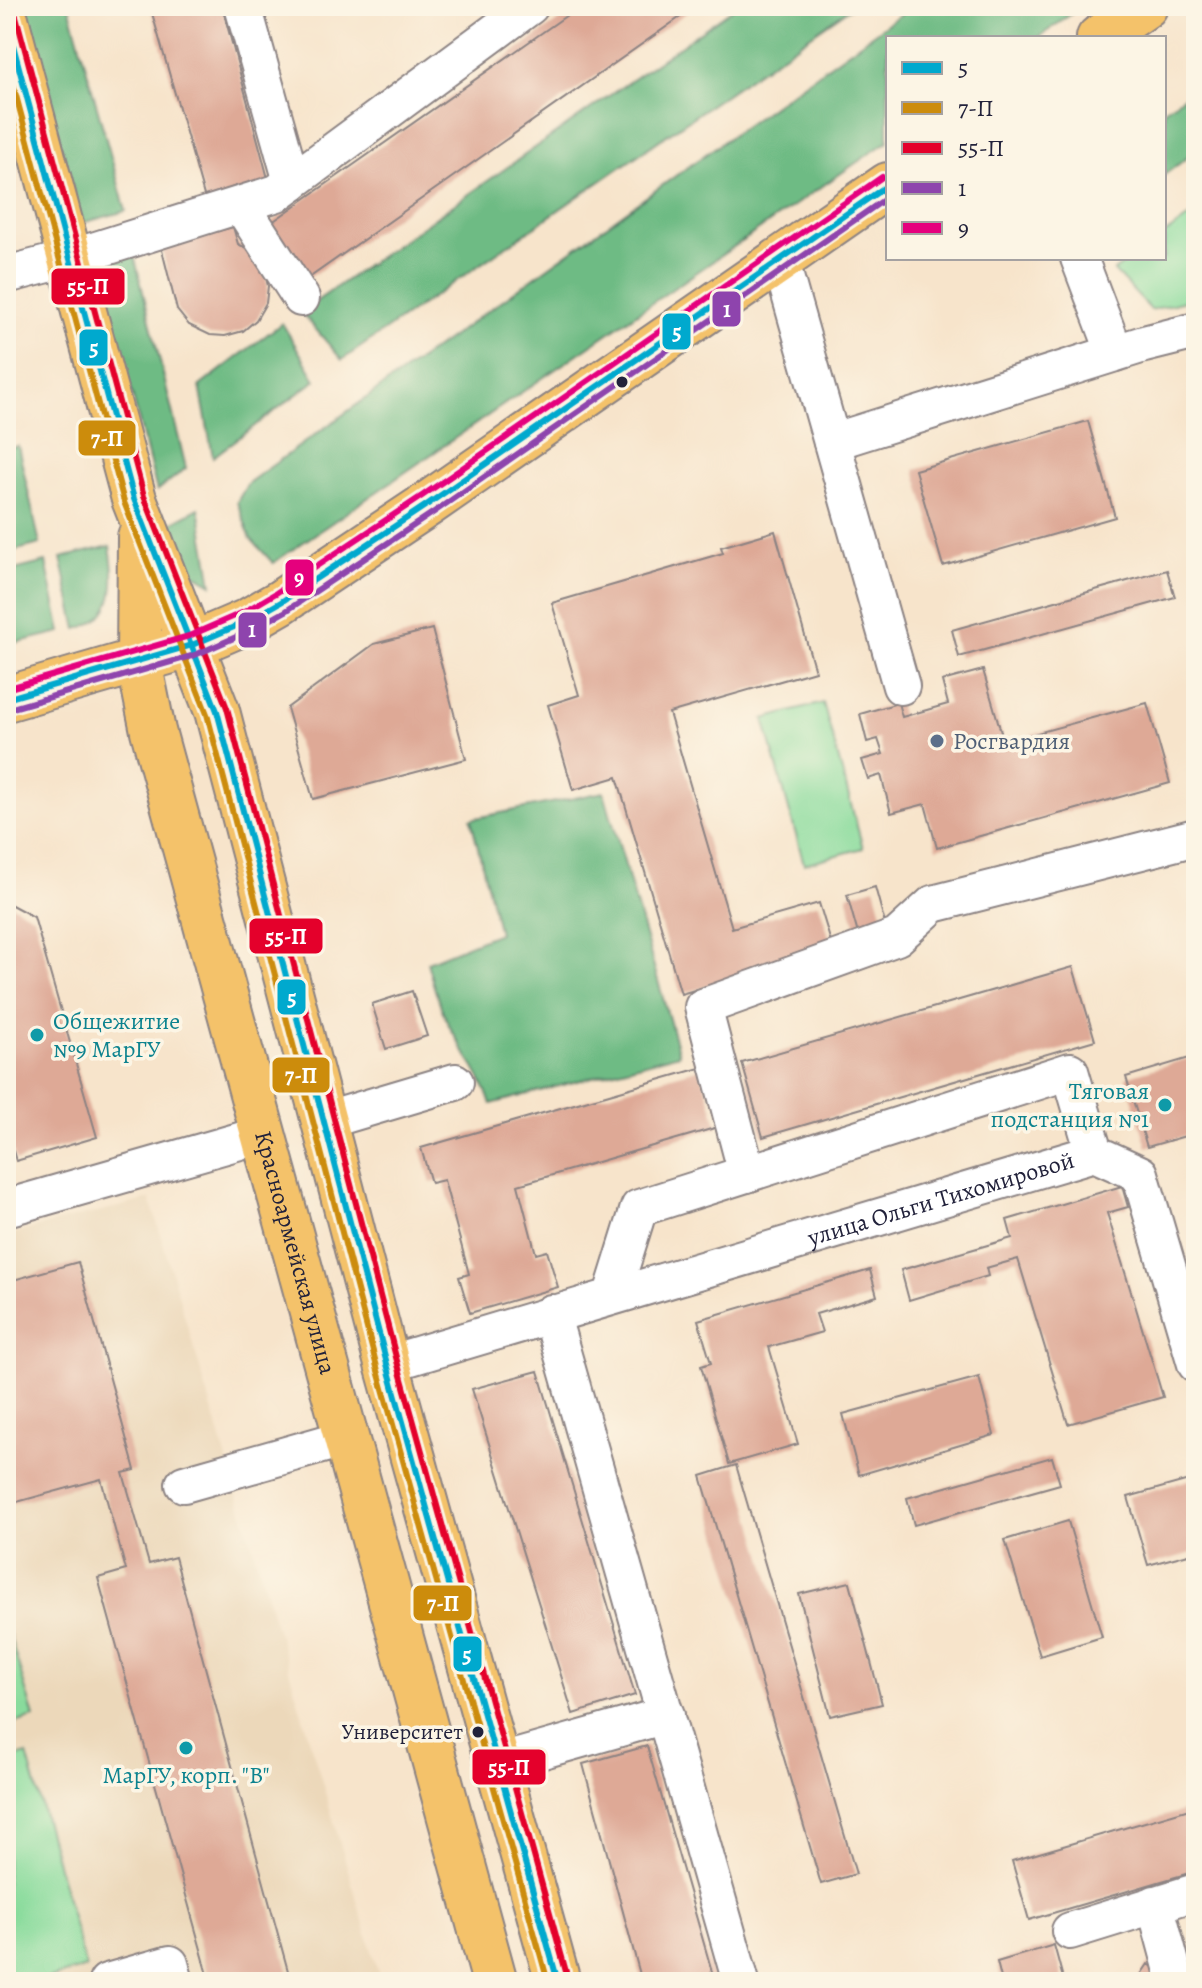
<svg xmlns="http://www.w3.org/2000/svg" width="1202" height="1988" font-family="Alegreya,serif">
<rect width="100%" height="100%" fill="#fcf5e5"/>
<filter id="ink" filterUnits="userSpaceOnUse"><feTurbulence type="fractalNoise" baseFrequency=".0125" numOctaves="2"/><feDisplacementMap in="SourceGraphic" scale="16" xChannelSelector="R" yChannelSelector="G"/><feConvolveMatrix kernelMatrix="1 2 1 2 8 2 1 2 1" color-interpolation-filters="sRGB"/></filter>
<filter id="wash" filterUnits="userSpaceOnUse"><feTurbulence type="fractalNoise" baseFrequency=".006" numOctaves="4" result="noise"/><feDisplacementMap in="SourceGraphic" scale="32" xChannelSelector="R" yChannelSelector="G"/><feGaussianBlur stdDeviation="1.8" result="paint"/><feColorMatrix in="noise" values="0 0 0 0 0 0 0 0 0 0 0 0 0 0 0 0 0 1.4 0 .05"/><feComposite in="paint" operator="in"/></filter>
<g filter="url(#wash)">
<rect width="100%" height="100%" fill="#f7e4cb"/>
<path fill="#ecd8ba" d="M150 1199 381 1982H6V1235Z"/>
<path fill="#89db9c" stroke="#567e6c" stroke-width="2" d="M1196 212V298L1151 310 1114 271 1132 258H1164V235Z
M823 703 863 848 804 864 764 719Z
M6 1624 34 1717 6 1726Z
M27 1754 86 1968 35 1982H6V1760Z"/>
<path fill="#6ebb84" stroke="#486e60" stroke-width="2" d="M22 6H69L126 211 82 223Z
M737 6H853L342 360 301 312Z
M912 6H1082L1038 38H888V141L273 563 251 539 237 502 248 483Z
M1196 88V151L1164 175V110Z
M134 255 186 468 157 491 99 266Z
M282 323 316 380 213 457 200 386Z
M18 446 40 544 6 553V449Z
M199 508 212 584 178 564 171 523Z
M110 546C115 580 120 618 77 629L61 558Z
M46 562 61 632 6 645V572Z
M604 792 679 1054 491 1104C481 1075 464 1053 450 1027 439 1006 433 985 427 962L499 933 471 819Z"/>
<g id="blocks">
<path fill="#dea996" d="M150 6H222L270 186 207 206Z
M580 6H696L306 280 268 225Z
M233 227 238 244 248 249 263 266 268 286 266 303 256 320 243 331 225 336 210 335 189 325 177 310 161 246Z
M1088 421 1115 517 943 566 915 470Z
M775 531 815 671 669 713 732 928 819 903 833 949 681 994 617 777 573 790 548 705 579 695 552 603 723 553 721 547Z
M1167 570 1175 597 959 657 952 630Z
M432 629 466 759 313 799 287 708 374 644Z
M983 670 1004 742 1147 703 1170 783 937 848 925 804 891 813 881 775 868 779 862 760 883 754 878 739 867 742 860 714 898 703 902 717 948 704 942 681Z
M875 887 886 927 858 934 847 895Z
M6 902 34 917 97 1137 16 1161 6 1127Z
M1073 967 1095 1040 763 1137 742 1063Z
M412 991 427 1036 386 1049 372 1004Z
M1196 1056V1133L1147 1147 1126 1077Z
M700 1068 718 1127 518 1185 536 1254 547 1251 558 1287 470 1313 459 1277 469 1274 444 1180 431 1183 421 1148Z
M1122 1186 1128 1207 1107 1213 1163 1397 1068 1424 1018 1259 986 1268 988 1276 909 1300 901 1270 1012 1238 1007 1220Z
M78 1262 135 1470 123 1473 149 1564 175 1557 291 1982H210L98 1578 126 1570 101 1479 6 1505V1282Z
M870 1270 877 1296 816 1314 822 1332 769 1347 798 1444 729 1464 701 1366 711 1363 698 1320Z
M538 1371 635 1695 573 1714 472 1389Z
M979 1377 994 1435 859 1475 843 1414Z
M1052 1457 1060 1484 914 1525 907 1498Z
M736 1465 856 1874 821 1884 701 1476Z
M1196 1478V1552L1148 1565 1128 1497Z
M1068 1521 1102 1637 1040 1656 1005 1540Z
M850 1582 882 1704 830 1716 799 1594Z
M647 1746 715 1982H642L583 1764Z
M1196 1807V1871L1029 1920 1012 1861Z
M1054 1945 1064 1982H1002L997 1962Z
M1148 1964 1169 1976 1166 1982H1136Z"/>
</g>
</g>
<g filter="url(#ink)">
<use href="#blocks" fill-opacity="0" stroke="#8c8383" stroke-width="2"/>
<g fill="none" stroke-linecap="round" stroke-linejoin="round">
<defs>
<g id="minor">
<path d="M243 6 292 182"/>
<path d="M241 205 301 298"/>
<path d="M1079 258 1115 353"/>
<path d="M780 259 901 686"/>
<path d="M6 275 71 258 277 193 530 6"/>
<path d="M832 442 1144 344 1196 331"/>
<path d="M324 1121 455 1082"/>
<path d="M1094 1153 1140 1174 1196 1364"/>
<path d="M747 1174 703 1007 897 937 933 904 1196 837"/>
<path d="M6 1208 264 1134"/>
<path d="M551 1313 741 1982"/>
<path id="s1" d="M387 1364 1094 1153 1070 1071 639 1208 612 1295"/>
<path d="M184 1484 346 1438"/>
<path d="M497 1763 666 1715"/>
<path d="M1155 1904 1176 1982"/>
<path d="M1070 1931 1196 1892"/>
<path d="M107 1982 170 1964 175 1982"/>
</g>
<g id="major">
<path d="M6 19 134 499 217 711 387 1364 558 1982"/>
<path d="M1099 38 1145 6"/>
<path id="s2" d="M140 537 139 662 153 731 495 1982"/>
<path d="M6 699 192 645 248 621 281 602 428 504 888 185"/>
</g>
</defs>
<use href="#minor" stroke="#8c8383" stroke-width="40"/>
<use href="#major" stroke="#8c8383" stroke-width="48"/>
<use href="#minor" stroke="#fff" stroke-width="36"/>
<use href="#major" stroke="#f4c26a" stroke-width="44"/>
<defs>
<path id="bus-1" d="M6 19 134 499 217 711 387 1364 558 1982
M6 699 192 645 248 621 281 602 428 504 888 185"/>
<path id="bus-2" d="M6 58 124 502 207 714 377 1367 548 1982"/>
<path id="bus-3" d="M16 16 144 496 227 708 397 1361 568 1979"/>
<path id="bus-4" d="M9 709 195 655 252 630 286 611 434 512 888 197"/>
<path id="bus-5" d="M6 689 189 636 244 612 276 593 422 496 882 177"/>
</defs>
<use href="#bus-1" stroke="#fcf5e5" stroke-width="12"/>
<use href="#bus-2" stroke="#fcf5e5" stroke-width="12"/>
<use href="#bus-3" stroke="#fcf5e5" stroke-width="12"/>
<use href="#bus-4" stroke="#fcf5e5" stroke-width="12"/>
<use href="#bus-5" stroke="#fcf5e5" stroke-width="12"/>
<use href="#bus-1" stroke="#00a9ce" stroke-width="6"/>
<use href="#bus-2" stroke="#cc8c0c" stroke-width="6"/>
<use href="#bus-3" stroke="#e4002b" stroke-width="6"/>
<use href="#bus-4" stroke="#8e44ad" stroke-width="6"/>
<use href="#bus-5" stroke="#e5007d" stroke-width="6"/>
</g>
</g>
<g fill="#22223b" stroke="#fcf5e5" stroke-width="3">
<circle cx="622" cy="382" r="7"/>
<circle cx="478" cy="1732" r="7"/>
</g>
<circle fill="#5c6f8a" stroke="#fcf5e5" stroke-width="3" cx="937" cy="741" r="8"/>
<g fill="#0f9aa8" stroke="#fcf5e5" stroke-width="3">
<circle cx="37" cy="1035" r="8"/>
<circle cx="1165" cy="1105" r="8"/>
<circle cx="186" cy="1748" r="8"/>
</g>
<g text-anchor="middle" dominant-baseline="central" stroke-width="7" stroke-linejoin="round" paint-order="stroke">
<g font-size="22" fill="#22223b" stroke="#fcf5e5" text-anchor="end">
<text x="463" y="1732">Университет</text>
</g>
<g font-size="24" fill="#4e5e75" stroke="#fcf5e5" text-anchor="start">
<text x="953" y="741">Росгвардия</text>
</g>
<g font-size="24" fill="#0d838f" stroke="#fcf5e5" text-anchor="start">
<text x="53" y="1021">Общежитие<tspan x="53" dy="28">№9 МарГУ</tspan></text>
<text x="1149" y="1091" text-anchor="end">Тяговая<tspan x="1149" dy="28">подстанция №1</tspan></text>
<text x="186" y="1775" text-anchor="middle">МарГУ, корп. "В"</text>
</g>
<g font-size="24" fill="#22223b" stroke="#fcf5e5">
<text stroke="none"><textPath href="#s1" startOffset="578">улица Ольги Тихомировой</textPath></text>
<text stroke="none"><textPath href="#s2" startOffset="736">Красноармейская улица</textPath></text>
</g>
</g>
<g stroke="#fcf5e5" stroke-width="3">
<rect x="50" y="267" width="76" height="39" rx="8" fill="#e4002b"/>
<rect x="711" y="290" width="31" height="38" rx="8" fill="#8e44ad"/>
<rect x="661" y="312" width="31" height="39" rx="8" fill="#00a9ce"/>
<rect x="78" y="328" width="31" height="39" rx="8" fill="#00a9ce"/>
<rect x="77" y="419" width="60" height="38" rx="8" fill="#cc8c0c"/>
<rect x="284" y="558" width="31" height="39" rx="8" fill="#e5007d"/>
<rect x="237" y="611" width="31" height="38" rx="8" fill="#8e44ad"/>
<rect x="248" y="917" width="76" height="38" rx="8" fill="#e4002b"/>
<rect x="276" y="978" width="31" height="38" rx="8" fill="#00a9ce"/>
<rect x="271" y="1056" width="60" height="38" rx="8" fill="#cc8c0c"/>
<rect x="412" y="1584" width="61" height="38" rx="8" fill="#cc8c0c"/>
<rect x="452" y="1635" width="31" height="38" rx="8" fill="#00a9ce"/>
<rect x="471" y="1748" width="76" height="38" rx="8" fill="#e4002b"/>
</g>
<g font-size="22" text-anchor="middle" font-weight="bold" fill="#fff">
<text x="88" y="294">55-П</text>
<text x="727" y="317">1</text>
<text x="677" y="339">5</text>
<text x="94" y="355">5</text>
<text x="107" y="446">7-П</text>
<text x="299" y="585">9</text>
<text x="252" y="637">1</text>
<text x="286" y="944">55-П</text>
<text x="292" y="1005">5</text>
<text x="301" y="1083">7-П</text>
<text x="443" y="1611">7-П</text>
<text x="467" y="1662">5</text>
<text x="509" y="1775">55-П</text>
</g>
<rect width="1202" height="1988" fill="none" stroke="#fcf5e5" stroke-width="32"/>
<rect x="886" y="36" width="280" height="224" fill="#fcf5e5" stroke="#a5a1a1" stroke-width="2"/>
<rect x="902" y="62" width="40" height="12" fill="#00a9ce" stroke="#a5a1a1" stroke-width="2"/>
<text x="958" y="76" font-size="24" fill="#22223b">5</text>
<rect x="902" y="102" width="40" height="12" fill="#cc8c0c" stroke="#a5a1a1" stroke-width="2"/>
<text x="958" y="116" font-size="24" fill="#22223b">7-П</text>
<rect x="902" y="142" width="40" height="12" fill="#e4002b" stroke="#a5a1a1" stroke-width="2"/>
<text x="958" y="156" font-size="24" fill="#22223b">55-П</text>
<rect x="902" y="182" width="40" height="12" fill="#8e44ad" stroke="#a5a1a1" stroke-width="2"/>
<text x="958" y="196" font-size="24" fill="#22223b">1</text>
<rect x="902" y="222" width="40" height="12" fill="#e5007d" stroke="#a5a1a1" stroke-width="2"/>
<text x="958" y="236" font-size="24" fill="#22223b">9</text>
</svg>
